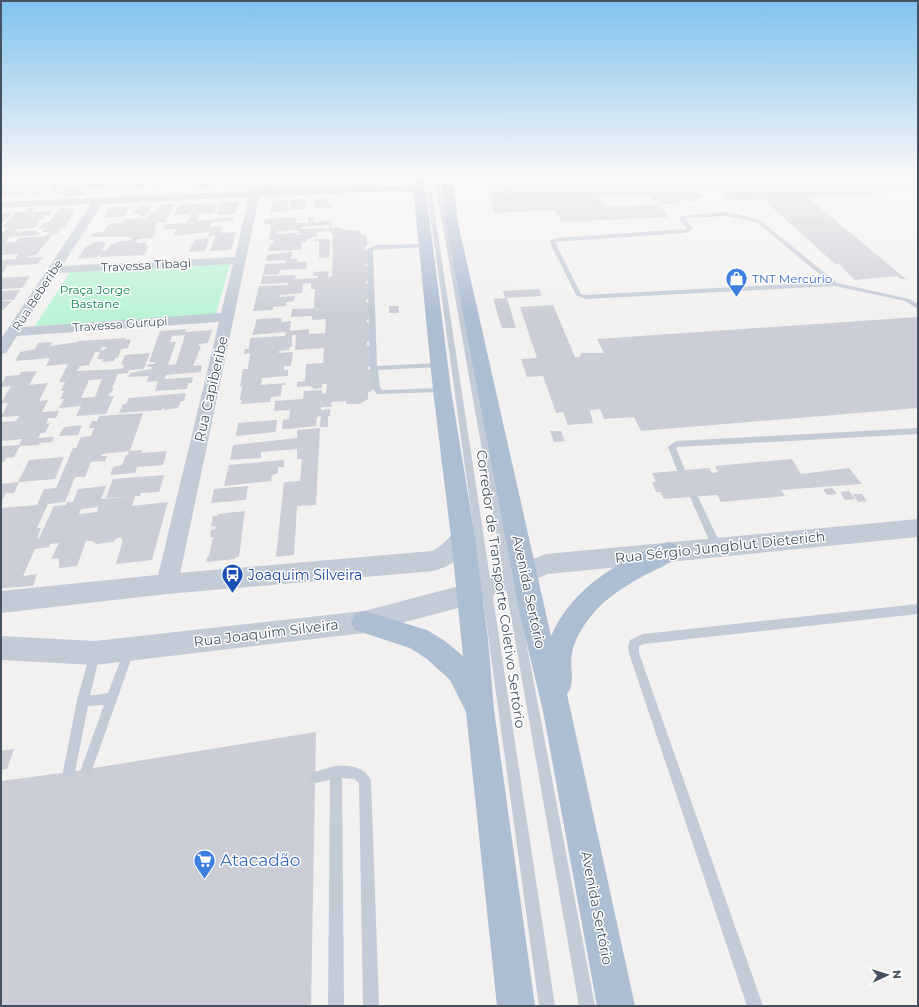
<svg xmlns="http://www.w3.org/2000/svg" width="919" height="1007" font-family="Montserrat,sans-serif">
<rect width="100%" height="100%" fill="#f3f0f0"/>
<path fill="#baf4d4" d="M230 264 216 314 35 326 70 272Z"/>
<path fill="#cbced6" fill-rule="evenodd" d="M28 176H44L41 180H47L45 182H39L36 185H45L51 178H48L50 176H92L90 178H96L97 176H115L109 185 114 181H126L120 191 104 192 107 187 89 188 84 195 64 196 67 192 48 194 55 185H50L43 194 28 195 34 188 28 189 31 186H27L19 195H6L9 193H7L1 197V178H7L3 182 23 181ZM60 178H72L71 179 80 180 73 190H69L70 188 65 189 70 182H65L67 180 58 181Z
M128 176 135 178 134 180 144 179 141 184H146L143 189H124L130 180H125Z
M171 176H185L182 182H168Z
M194 176H204L203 178 228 176 229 179 253 176V178H249L247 187H224L228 180 223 181 224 179 219 180 216 188 188 190Z
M296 176H364V181H369V184L351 185V181L335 182V185L289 187 290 177Z
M483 176H918V191L807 197 906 279H900L897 276 855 280 839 264H835L763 199 732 201 721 190 696 191 702 198 694 199 696 201H685L683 199H678L681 203 662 204 658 201 669 200 667 198 652 200 647 194 597 196 604 207 659 205 669 217 562 222 555 210 494 213Z
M155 181H165L161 189H149Z
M328 198V205H331L330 208 314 209 315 200Z
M306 199 304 209 290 210 291 200Z
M274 200H288L287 211 270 212Z
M239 201 236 214 217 215 221 202Z
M218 203 214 213H197V215H200L197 221 234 217 233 221 212 222 210 227 223 226 221 233 236 232 231 250 210 251 215 236 208 237 209 232 173 236 177 229H163L165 224 187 223 195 204Z
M175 204 165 223 158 222 154 230H156L153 238 138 239 136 243 146 242 145 246 149 245 144 255 100 257 101 255 98 256V257L78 259 85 247 92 244 94 242H105L104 243H106L102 249H104L103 251H106L111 244 117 243 118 241H130L132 237H90L93 233 103 232 109 224 122 223 121 225 125 219 146 218 150 212 157 211 161 205Z
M194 204 190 214 174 215 179 205Z
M139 206H152L145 216H140L141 214H133Z
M129 207 124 216 103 218 109 208Z
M35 208 32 212 52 211 49 215H45L34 228 17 229 15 232 37 230 35 232 40 233 39 235 10 237 4 243 16 242 19 238 45 236 49 232H42L45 228 38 229 43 223 49 222 59 209 75 208 73 211H75L64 228H61L57 234H53L36 255 29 256 27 258 43 257 38 264 6 266 7 267 1 275V260L15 259 18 254 1 255V232H4L9 227H2L15 212H25L27 209Z
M1 213H12L1 224Z
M297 217 296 223H308V217H314L313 222 332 221 331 228 338 227 346 230H357L360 231V234L367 236V246L364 247V249L369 251 370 262 365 264V265L370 267V279L366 281V283L370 284 371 297 366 300V302L371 304V318L366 320 367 322 372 324V339L367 342V345L372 347 373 364 368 367V369L373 372 374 389 368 393V399L359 404H346V401L331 402 332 407H321V410L330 409V416H328V427H320L321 416 317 417 316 426 289 429H282L283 420 289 419 290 410 274 411 275 401 303 399 304 391 322 390V394L326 393 327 384H322V388L314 389 310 386 297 387V382L305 381 306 364 323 363 324 348 295 350 296 335H292V347H289V350L279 351V353L293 352 291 366H284V370H288V376L262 378 261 385 286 383 285 385H282L281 396 271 397 270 402 241 404 242 400H240L242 386H240L243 369H248L250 353 244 354 245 349H249L250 338 285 336 286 332 252 335 257 319 282 318 281 322 291 321 290 331 309 329V334L325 333 326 319 312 320V316L291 317 292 309 326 308H314L315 289H311V283L303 284 302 293 280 295 279 297 295 296 294 301 286 302V306L273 307V310L253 311 259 286 288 285V283L261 284 262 276 296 275 295 279 318 278V276H313V272L329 271 328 277 332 276 333 248H332L333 233H331V231L317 232V237H312L311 239H307L306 242H302L301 250 268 251 270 244H273L274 241 269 240 271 224H264L265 219ZM330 225 329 229H323V228L300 229 301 227ZM298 230V233H303V234L297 235V233L277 234 278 231Z
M206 238 209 239 205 251 188 252 195 240Z
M315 239H330L329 257 319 258V241H315Z
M292 252 291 259H298L297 262H307L306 269 280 270 279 274 263 275 265 264 286 263V260L266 261 267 255Z
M30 276 22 288 1 289V278Z
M539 289 542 296 507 298 516 328H502L493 299 505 298 503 291Z
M17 290H20L14 300H1V291Z
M1 301H12L3 310H1Z
M553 305 575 357H580L581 353H604L597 339 918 317V408L641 431 634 417 604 419 600 409 590 410 593 423 568 425 563 412 556 413 543 376 527 377 521 359 537 358 520 307Z
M389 306H399V313H389Z
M186 329 185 332 212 330 208 343 199 344 198 346H201L193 366 202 365 201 372 166 375 165 379 193 377 192 383H188L187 389 155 391 158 381 146 382 149 376 128 377 130 373 151 369 152 367H147L148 364H155V362H149L160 331ZM185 335 176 364 168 365 176 342H170L172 336Z
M126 338 125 340 131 339 128 348 121 349 118 358H115L114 361 102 362 103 359H97L101 350H105L107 347H102L100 352H95L89 365 80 366 77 371 120 369 123 368 124 364 121 365 125 355 150 353 144 369 129 370 128 373 118 374 112 388H114L108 396H114L106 414 76 416 81 406 59 408 64 399H60L64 391H61L65 382H59L68 364 46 366 50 358 15 361 20 352 35 349 38 343 52 342 50 346 78 342 79 341ZM102 379 95 397 81 398 89 380Z
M37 371 29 385 48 383 39 401 48 400 42 412 59 411 56 418H48L46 424 50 423 45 433H41L38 438 54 437 52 442 40 443 39 445 20 446 14 457 6 458 4 462H1V446L19 445 22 439 1 441V422L16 421 19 416 1 417 8 403H1L11 386 1 387V384L6 376 19 375 21 372Z
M186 393 184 401H181L178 408 164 410 165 407 163 408 162 410 119 413 123 404H126L129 398Z
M143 413 130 451 101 454V456H107L105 461 91 462 85 477H75L65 502 48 504 37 528H41L37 538H39L54 506 66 505 67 502H73L78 489 106 486 101 499 131 497 106 498 113 479 164 475 159 492 141 493 140 496H135L132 506 168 502 152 560 116 564 123 540H121L122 538H117L113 542 96 544 93 541H86L77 566 59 568V558L51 559 59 543 50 544 49 547 35 549 23 576 37 574 33 586 1 588V508L37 505 44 489 56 488 73 448H76L81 437 91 436 94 428H89L92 421H97L99 416ZM98 507 97 512 79 514 81 509Z
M277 420 276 432 236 436 238 423Z
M82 425 78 435 59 436 64 427Z
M320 428 316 505 297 506 294 555 276 557 284 482 300 481 302 459H297V449L261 452V458L230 460 233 445 297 438V430Z
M550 431H561L565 441 554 442Z
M142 450 141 453 167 451 163 465 137 467 135 473 110 475 113 467 122 465 126 455H128L129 451Z
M64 457 55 479 19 482 14 493H6L1 503V484L18 482 29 460Z
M792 459 801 474 849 468 862 484 781 490 785 496 721 502 717 495 664 499 660 492H656L652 482H656L652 473 709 468 712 473 718 472 715 466Z
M284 460V467H278V473L272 475 271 481 224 486 229 465Z
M248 486 246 500 211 503 214 489Z
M832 488 837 494 827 495 823 489Z
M849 491 855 499 845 500 840 492Z
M853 494H862L867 501 858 502Z
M245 511 239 557H236L235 559 206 562 207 557 209 556 213 537H210L211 530 215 529 216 526 211 527 213 516H217L218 514Z
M316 732 311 1006H1V781L69 772Z
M14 749 7 769 1 770V751Z"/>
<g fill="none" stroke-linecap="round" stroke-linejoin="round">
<path fill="#c2cbd6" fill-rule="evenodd" d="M425 176H429L555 1006H539Z
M434 176H438L595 1006H579Z
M727 212 760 220 837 283 909 299 918 304V309L905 301 835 286 585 299 576 295 549 241 557 238 685 229H687L679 219 681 216ZM727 216 756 222 829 282 585 295 581 294 555 242 686 233 693 229 685 218Z
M428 244 429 245 426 247 373 250 377 366 439 363 443 365 439 367 378 370 380 387 382 390 442 388 446 390 442 392 377 394 372 388 370 368 367 249 376 245Z
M918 428V434L678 447 676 448 685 470 681 473 677 470 668 447 676 441Z
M694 494 698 497 722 547 720 550 717 551 714 550 712 547 690 497Z
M918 604V614L644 644 639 646V653L763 1006H747L629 653 628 647 630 640 643 634Z
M129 646 133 647 134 651 91 773 87 775 83 773 81 769 104 705 88 706 75 772 73 776 69 778 65 776 63 772 77 700 91 650 95 649 99 650 100 654 90 695H97L108 693 124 651 125 647Z
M335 766C349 765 365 766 371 781L379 1006H363L359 783 354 779 342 778 344 1006H328L330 780 315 783 311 781 309 777 311 773Z"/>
<path fill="#c2cbd6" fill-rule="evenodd" d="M269 176H279L276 187 267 190C289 189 416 180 425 191L420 194 394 191 259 197 178 584 175 590 167 593 159 590 156 584 219 322 17 336 6 353 1 354V339L91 204 1 208V202L251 191 267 183ZM249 197 235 257 62 266 102 204ZM233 264 221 313 23 327 57 273Z"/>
<path fill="#c2cbd6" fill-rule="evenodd" d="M918 519V537L548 574 469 605 364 633 95 665 1 660V636L95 641 364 611 467 584 546 554Z
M463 528 471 531 475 537C464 557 455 564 434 571L167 594 1 613V591L167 574 432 551C446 545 450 532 463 528Z"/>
<path fill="#adbdd2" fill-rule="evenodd" d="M412 176H424L451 390 475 537 488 639 494 710 535 1006H497L466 712 450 680 427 659 410 648 355 630 351 622 355 614 364 611 427 630 445 641 463 656 451 537 433 390Z
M440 176H452L458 223 551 636C572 588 620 559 668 542L676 545 680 552C673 565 652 570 640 578 625 586 610 596 598 608 587 620 575 636 572 653 569 666 576 683 567 694L635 1006H597L543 711 520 615 446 223Z"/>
</g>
<linearGradient id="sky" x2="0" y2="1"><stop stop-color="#7fc2ed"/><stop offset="0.56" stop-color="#faf8f8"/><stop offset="1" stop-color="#faf8f8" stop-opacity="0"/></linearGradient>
<rect width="919" height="317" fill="url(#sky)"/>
<defs>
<symbol id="shop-pin" viewBox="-11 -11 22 30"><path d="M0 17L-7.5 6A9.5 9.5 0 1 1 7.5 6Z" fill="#3f7fe0" stroke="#fff"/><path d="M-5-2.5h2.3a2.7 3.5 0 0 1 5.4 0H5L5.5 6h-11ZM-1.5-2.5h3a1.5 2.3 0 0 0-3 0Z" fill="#fff"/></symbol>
<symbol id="bus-pin" viewBox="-11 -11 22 30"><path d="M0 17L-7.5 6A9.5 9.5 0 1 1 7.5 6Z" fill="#1a4fb4" stroke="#fff"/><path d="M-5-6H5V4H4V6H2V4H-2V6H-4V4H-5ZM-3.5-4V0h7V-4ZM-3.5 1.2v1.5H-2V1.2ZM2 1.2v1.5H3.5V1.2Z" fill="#fff"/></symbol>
<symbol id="supermarket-pin" viewBox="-11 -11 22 30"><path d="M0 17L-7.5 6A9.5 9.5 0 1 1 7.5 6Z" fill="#3f7fe0" stroke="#fff"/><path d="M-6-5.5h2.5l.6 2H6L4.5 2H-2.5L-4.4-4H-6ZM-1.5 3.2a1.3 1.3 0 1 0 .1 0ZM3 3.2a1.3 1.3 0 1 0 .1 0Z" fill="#fff"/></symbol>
</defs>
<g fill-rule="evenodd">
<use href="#shop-pin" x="724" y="266" width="25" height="34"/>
<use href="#bus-pin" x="220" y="562" width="25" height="34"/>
<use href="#supermarket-pin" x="192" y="848" width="25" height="34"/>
</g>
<g text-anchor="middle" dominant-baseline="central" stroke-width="3" stroke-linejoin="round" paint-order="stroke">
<g font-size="12" fill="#465260" stroke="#fff">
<text transform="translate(146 265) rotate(-3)">Travessa Tibagi</text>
<text transform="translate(37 295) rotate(-57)">Rua Beberibe</text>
<text transform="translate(120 324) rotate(-4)">Travessa Gurupi</text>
</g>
<g font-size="12" fill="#366cbe" stroke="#fff" text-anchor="start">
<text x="752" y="278">TNT Mercúrio</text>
</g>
<g font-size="12" fill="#0d8451" stroke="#fff">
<text x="95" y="289">Praça Jorge<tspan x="95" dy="14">Bastane</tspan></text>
</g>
<g font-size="14" fill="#465260" stroke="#fff">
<text transform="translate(211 389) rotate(-77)">Rua Capiberibe</text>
<text transform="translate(720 547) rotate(-6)">Rua Sérgio Jungblut Dieterich</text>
<text transform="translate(501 589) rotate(82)">Corredor de Transporte Coletivo Sertório</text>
<text transform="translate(529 592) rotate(78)">Avenida Sertório</text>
<text transform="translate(266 633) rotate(-7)">Rua Joaquim Silveira</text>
<text transform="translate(597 908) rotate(79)">Avenida Sertório</text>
</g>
<g font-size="14" fill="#164399" stroke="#fff" text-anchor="start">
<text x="248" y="575">Joaquim Silveira</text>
</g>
<g font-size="17" fill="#366cbe" stroke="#fff" text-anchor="start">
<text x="220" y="860">Atacadão</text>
</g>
</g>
<rect width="919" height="1007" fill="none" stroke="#465260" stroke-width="4"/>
<g transform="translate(887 975) rotate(86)" stroke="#ffffff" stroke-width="3" paint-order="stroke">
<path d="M0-3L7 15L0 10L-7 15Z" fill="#465260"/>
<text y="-6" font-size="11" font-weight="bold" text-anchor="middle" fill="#465260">N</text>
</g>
</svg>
